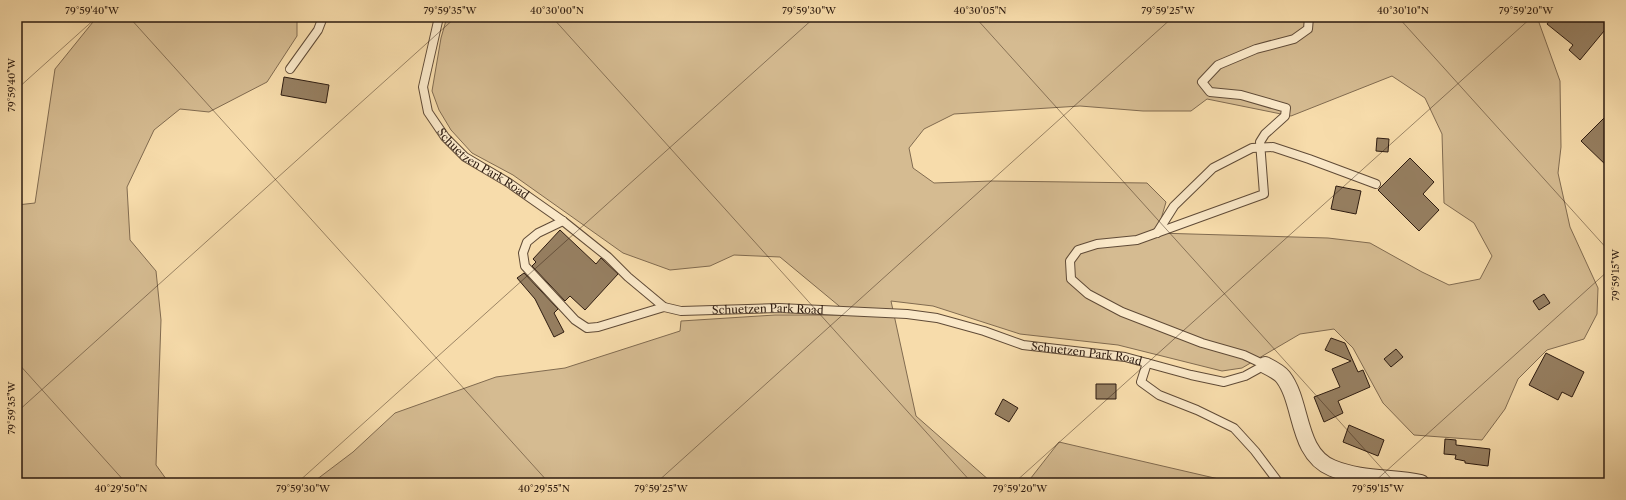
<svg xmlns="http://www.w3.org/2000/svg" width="1626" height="500" font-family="'Libre Caslon Text',serif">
<rect width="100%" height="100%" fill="#f7dcab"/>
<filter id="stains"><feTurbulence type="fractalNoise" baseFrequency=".005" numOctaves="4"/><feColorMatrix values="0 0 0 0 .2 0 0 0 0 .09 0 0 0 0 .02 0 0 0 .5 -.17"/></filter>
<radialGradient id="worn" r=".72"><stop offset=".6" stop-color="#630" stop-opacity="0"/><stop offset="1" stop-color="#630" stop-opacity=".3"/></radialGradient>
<path fill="#d5bb91" stroke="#816b50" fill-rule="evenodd" d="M97 17H297V36L267 82 209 112 180 109 154 130 127 187 130 240 156 271 161 320 156 465 169 483H17V205L35 203 55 69Z
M447 17H1537L1560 81 1561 147 1558 173 1570 227 1598 288 1597 314 1584 339 1547 350 1518 379 1505 409 1482 440 1414 435 1383 403 1353 348 1334 329 1300 334 1242 368 1222 371 1118 345 1020 334 933 306 891 301 916 416 990 481 996 483H312L353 452 395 413 496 377 565 368 680 331 681 321 775 315H850L780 257 734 255 710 266 670 270 623 253 513 175 472 153 451 130 439 110 432 91 441 38ZM1392 76 1425 98 1442 134 1444 203 1474 223 1492 256 1480 279 1449 285 1422 272 1370 243 1328 238 1157 233 1166 202 1147 183 992 181 934 183 913 168 909 148 924 129 954 114 1080 106 1143 111H1191L1207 99 1291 116Z
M1059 442 1236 483H1027Z"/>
<path fill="#967f61" stroke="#2d1b10" d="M1552 17H1609V25L1580 60 1569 50 1573 45 1547 24Z
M284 77 329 85 326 103 281 95Z
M1609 113V168L1581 141Z
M1377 138 1389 139 1388 152 1376 151Z
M1410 158 1434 182 1423 194 1439 210 1419 231 1378 190Z
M1336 186 1361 191 1356 214 1331 209Z
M560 230 596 264 601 258 618 274 585 310 570 296 565 301 532 266 536 262 533 259Z
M524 273 558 309 554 313 564 332 554 337 535 299 517 278Z
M1544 294 1550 303 1539 310 1533 301Z
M1331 338 1345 343 1358 372 1363 370 1370 387 1338 401 1343 413 1324 422 1314 397 1340 387 1332 369 1351 361 1325 350Z
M1396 349 1403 357 1391 367 1384 359Z
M1546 353 1584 372 1572 397 1562 392 1558 400 1529 385Z
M1096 384H1116V399H1096Z
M1003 399 1018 408 1009 422 995 414Z
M1349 425 1384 440 1378 456 1343 442Z
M1445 439 1456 440V445L1490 449 1488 466 1465 463V461L1455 459 1456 455 1444 454Z"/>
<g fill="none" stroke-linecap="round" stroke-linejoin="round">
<defs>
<g id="service">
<path id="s1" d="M439 17 423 87 428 112 445 137 465 157 509 183 563 221 608 257 628 277 664 307 681 311 779 308 907 314 937 318 984 331 1023 345 1125 357 1191 375 1224 382 1245 376 1265 365"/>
<path d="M290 69 318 30 323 17"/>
<path d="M563 221 538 233 527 242 523 253 525 266 575 320 587 328 598 327 664 307"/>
<path d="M1157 233 1174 206 1213 168 1252 148 1273 147 1309 159 1376 184"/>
<path d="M1147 363 1141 382 1159 395 1197 410 1234 428 1255 451 1279 483"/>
<path d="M1265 365 1244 355 1202 343 1122 312 1088 294 1071 279 1070 261 1078 250 1097 244 1137 240 1264 194 1260 142 1265 134 1285 116 1286 108 1241 95 1210 92 1202 82 1218 65 1256 49 1294 39 1308 29 1309 17"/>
</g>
<path id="minor" d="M1265 365C1271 368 1279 372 1283 377 1303 403 1296 453 1332 468 1361 480 1391 477 1421 483"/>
</defs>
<use href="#service" stroke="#604b37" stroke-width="10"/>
<use href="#minor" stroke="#604b37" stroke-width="18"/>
<use href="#service" stroke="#fae8c8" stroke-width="8"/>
<use href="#minor" stroke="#fae8c8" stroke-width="16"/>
</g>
<path fill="none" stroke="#2d1b10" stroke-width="1" stroke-opacity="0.45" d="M129 17 549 483M552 17 972 483M975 17 1395 483M1398 17 1609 251M17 89 97 17M17 362 126 483M17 412 456 17M297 483 815 17M656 483 1173 17M1014 483 1532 17M1373 483 1609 270"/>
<g text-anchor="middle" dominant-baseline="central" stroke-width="3.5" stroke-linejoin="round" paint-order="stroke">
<g font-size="11" fill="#2d1b10" stroke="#fae8c8">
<text stroke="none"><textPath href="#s1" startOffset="174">Schuetzen Park Road</textPath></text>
<text stroke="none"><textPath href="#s1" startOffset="510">Schuetzen Park Road</textPath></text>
<text stroke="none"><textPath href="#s1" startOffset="834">Schuetzen Park Road</textPath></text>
</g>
</g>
<rect width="1626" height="500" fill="none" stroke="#f7dcab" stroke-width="44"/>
<rect x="22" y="22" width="1582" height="456" fill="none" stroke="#2d1b10" stroke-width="1.5"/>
<g font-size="10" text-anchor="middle" fill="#2d1b10">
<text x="92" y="14">79°59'40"W</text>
<text x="450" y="14">79°59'35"W</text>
<text x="557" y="14">40°30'00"N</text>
<text x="809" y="14">79°59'30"W</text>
<text x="980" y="14">40°30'05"N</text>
<text x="1168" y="14">79°59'25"W</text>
<text x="1403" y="14">40°30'10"N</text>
<text x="1526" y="14">79°59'20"W</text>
<text transform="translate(11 85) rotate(-90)" y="4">79°59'40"W</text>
<text transform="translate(1615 275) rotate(-90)" y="4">79°59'15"W</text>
<text transform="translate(11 408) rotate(-90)" y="4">79°59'35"W</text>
<text x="121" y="492">40°29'50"N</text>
<text x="303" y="492">79°59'30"W</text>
<text x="544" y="492">40°29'55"N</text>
<text x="661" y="492">79°59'25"W</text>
<text x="1020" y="492">79°59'20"W</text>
<text x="1378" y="492">79°59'15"W</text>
</g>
<rect width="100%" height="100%" filter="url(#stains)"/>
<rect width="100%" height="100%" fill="url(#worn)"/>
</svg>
